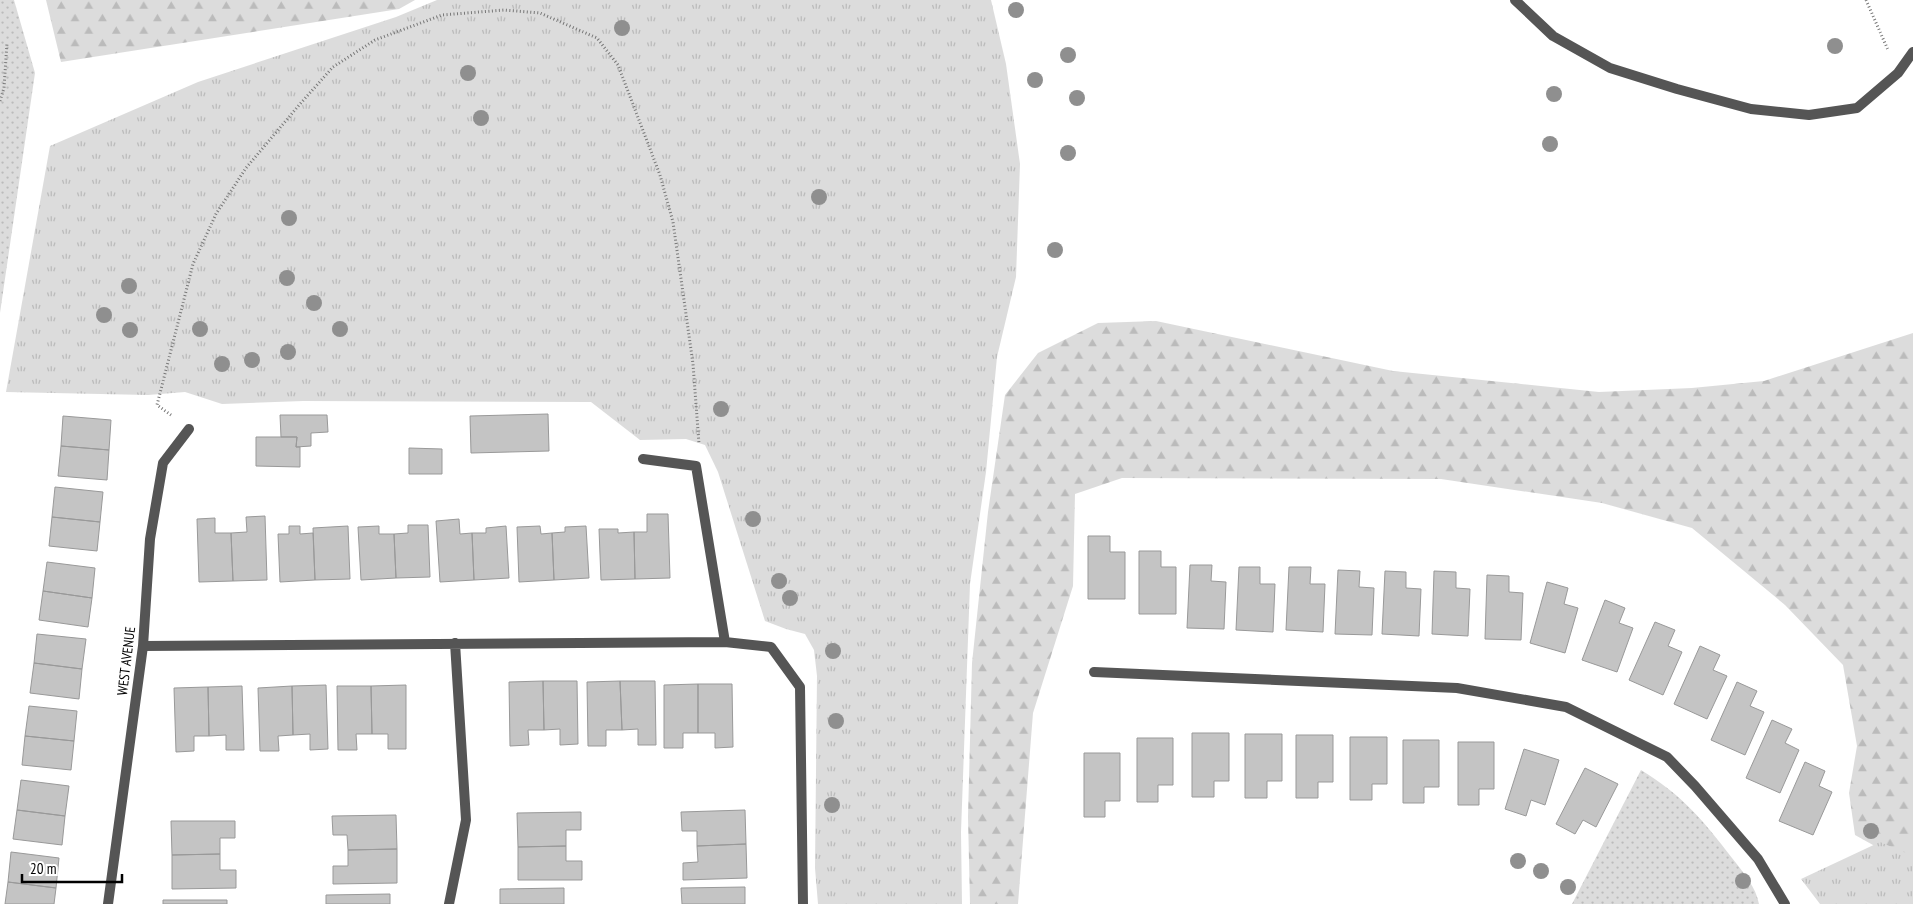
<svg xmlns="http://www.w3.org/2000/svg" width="1913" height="904" font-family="'PT Sans Narrow',sans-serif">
<defs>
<pattern id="grass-dots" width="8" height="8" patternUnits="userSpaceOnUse" patternTransform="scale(1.25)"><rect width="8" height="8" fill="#dcdcdc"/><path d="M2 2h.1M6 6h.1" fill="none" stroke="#bbb" stroke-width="1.8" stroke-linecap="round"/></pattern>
<pattern id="forest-firs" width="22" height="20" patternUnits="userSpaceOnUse" patternTransform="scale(1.25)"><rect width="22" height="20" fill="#dcdcdc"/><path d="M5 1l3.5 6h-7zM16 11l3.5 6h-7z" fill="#bbb"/></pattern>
<pattern id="park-tufts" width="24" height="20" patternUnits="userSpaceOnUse" patternTransform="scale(1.25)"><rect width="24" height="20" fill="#dcdcdc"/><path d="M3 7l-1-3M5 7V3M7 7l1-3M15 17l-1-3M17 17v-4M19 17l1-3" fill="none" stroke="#bbb"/></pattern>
</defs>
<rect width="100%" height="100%" fill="#fff"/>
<path fill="url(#grass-dots)" d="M0 0H14L35 73 0 313Z
M1641 770C1682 795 1703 820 1732 858 1743 872 1756 887 1759 904H1572Z"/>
<path fill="url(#forest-firs)" d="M46 0H415L399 9 61 62Z
M1156 321 1393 371 1599 392 1692 388 1764 381 1913 333V859L1900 860 1855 835 1849 793 1857 746 1843 665 1785 605 1692 528 1602 503 1441 479 1122 478 1075 494 1073 586 1033 713 1018 904H970L968 817 972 663 988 512 1005 395 1038 353 1098 323Z"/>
<path fill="url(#park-tufts)" d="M437 0H991L1006 64 1020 164 1016 277 997 357 986 472 970 584 961 832 962 904H818L815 868 817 676 814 650 805 634 786 629 765 621 718 472 705 445 686 439 640 440 591 402 303 401 222 404 185 392 148 395 6 392 50 146 198 82 396 17Z
M1880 842 1913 856V904H1820L1801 879Z"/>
<path fill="#c4c4c4" stroke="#999" d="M548 414 549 451 471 453 470 416Z
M280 415H327L328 432 311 433V446L296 447 297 437H281Z
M63 416 111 420 109 450 61 446Z
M256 437H297L296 447H300V467L256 466Z
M61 446 109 450 107 480 58 476Z
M409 448 442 449V474H409Z
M55 487 103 492 100 522 52 517Z
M647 514H668L670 578 635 579 634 532H647Z
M265 516 267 580 233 581 231 533 247 532 246 517Z
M52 517 100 522 97 551 49 546Z
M215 518V533H231L233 581 199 582 197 519Z
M459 519 460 534 472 533 474 580 440 582 436 521Z
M408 525H428L430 577 396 578 394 534 408 533Z
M289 526H300V534L313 533 315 580 280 582 278 534H289Z
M348 526 350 579 315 580 313 528Z
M379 526V534H394L396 578 361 580 358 527Z
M506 526 509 578 474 580 472 533H486V528Z
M540 526 541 534 552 533 554 580 519 582 517 527Z
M586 526 589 578 554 580 552 533 565 532V527Z
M599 529H618V533L634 532 635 579 601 580Z
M1088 536H1110V552H1125V599H1088Z
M1139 551H1161V567H1176V614H1139Z
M47 562 95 568 92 598 43 591Z
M1190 565H1212L1211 581 1226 582 1224 629 1187 628Z
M1239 567H1260V584H1275L1273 632 1236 630Z
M1289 567H1311L1310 584H1325L1323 632 1286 630Z
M1338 570 1360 571 1359 587 1374 588 1372 635 1335 634Z
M1385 571 1406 572V588L1421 589 1419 636 1382 634Z
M1434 571 1456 572V588L1470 589 1468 636 1432 634Z
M1487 575 1509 576V592L1523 593 1521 640 1485 639Z
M1547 582 1568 588 1564 604 1578 608 1565 653 1530 643Z
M43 591 92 598 88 627 39 620Z
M1605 600 1625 608 1619 623 1633 628 1617 672 1582 660Z
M1655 622 1675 630 1668 646 1682 652 1663 695 1629 680Z
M37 634 86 639 82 669 34 663Z
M1700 646 1720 655 1713 670 1727 676 1707 719 1674 704Z
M34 663 82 669 79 699 30 693Z
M543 681H577L578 744 560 745V729L544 730Z
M543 681 544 730H528L529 745 510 746 509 682Z
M620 681H655L656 745H638V729L622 730Z
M620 681 622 730H606V746H588L587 682Z
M1737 682 1757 691 1750 706 1764 712 1745 755 1711 740Z
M698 684H732L733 747 715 748V733H698Z
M698 684V733H683V748H664V685Z
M326 685 328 749 310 750V734L293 735 292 686Z
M406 685V749H388V734H372L371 686Z
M242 686 244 750H226V735L209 736 208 687Z
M292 686 293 735 278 736 279 751H260L258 688Z
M337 686H371L372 734H356L357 750H338Z
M208 687 209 736H194V751L176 752 174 688Z
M29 706 77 711 74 741 25 736Z
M1772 720 1792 729 1785 743 1799 750 1780 793 1746 778Z
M1192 733H1229V781H1214V797H1192Z
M1245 734H1282V781H1267V798H1245Z
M1296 735H1333V782H1318V798H1296Z
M25 736 74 741 71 770 22 765Z
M1350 737H1387V784H1372V800H1350Z
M1137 738H1173V785H1158V802H1137Z
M1403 740H1439V787H1424V803H1403Z
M1458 742H1494V789H1479V805H1458Z
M1524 749 1559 760 1545 805 1531 800 1526 816 1505 809Z
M1084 753H1120V801H1105V817H1084Z
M1805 762 1825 771 1819 786 1832 792 1813 835 1779 821Z
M1585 768 1618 784 1596 827 1583 820 1575 834 1556 824Z
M21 780 69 786 65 816 17 810Z
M17 810 65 816 62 845 13 839Z
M745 810 746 844 697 846V831H682L681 812Z
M581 812V830H566V846L518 847 517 813Z
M396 815 397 849 348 850 347 835H333L332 816Z
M171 821H235V838H220V854L172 855Z
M746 844 747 878 683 880V863L698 862 697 846Z
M566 846V861H582V880H518V847Z
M397 849V883L333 884V866H348V850Z
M11 852 59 858 56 888 8 882Z
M220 854V870H236V888L172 889V855Z
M8 882 56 888 54 904H5Z
M745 887V904H682L681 888Z
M564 888V904H500V889Z
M390 894V904H326V895Z
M163 900H227V904H163Z"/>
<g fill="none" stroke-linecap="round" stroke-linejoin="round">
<path stroke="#777" stroke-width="3" stroke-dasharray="1 2.5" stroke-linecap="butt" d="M1866 0 1888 50
M0 101 4 88 7 43
M171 415 157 405 193 264 216 214 246 168 300 104 333 67 375 40 442 15 504 10 540 13 597 38 618 65 660 175 673 222 693 364 699 444"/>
<path stroke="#555" stroke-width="10" d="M1515 0 1553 36 1610 68 1677 89 1751 109 1809 115 1857 108 1898 73 1913 52"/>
<path stroke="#555" stroke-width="10" d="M643 459 696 466 725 642
M143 646 725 642 771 647 800 687 803 904
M1094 672 1457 688 1566 707 1667 757 1695 786 1758 859 1785 904
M108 904 143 646 150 539 163 463 189 429
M449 904 466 820 455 643"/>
</g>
<g fill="#8f8f8f">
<circle cx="1016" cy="10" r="8"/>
<circle cx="622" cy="28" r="8"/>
<circle cx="1835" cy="46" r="8"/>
<circle cx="1068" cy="55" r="8"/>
<circle cx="468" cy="73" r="8"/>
<circle cx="1035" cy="80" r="8"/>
<circle cx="1554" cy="94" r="8"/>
<circle cx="1077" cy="98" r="8"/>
<circle cx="481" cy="118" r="8"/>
<circle cx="1550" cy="144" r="8"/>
<circle cx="1068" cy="153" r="8"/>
<circle cx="819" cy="197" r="8"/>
<circle cx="289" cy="218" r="8"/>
<circle cx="1055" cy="250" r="8"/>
<circle cx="287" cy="278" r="8"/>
<circle cx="129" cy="286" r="8"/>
<circle cx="314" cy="303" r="8"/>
<circle cx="104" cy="315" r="8"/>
<circle cx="200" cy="329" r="8"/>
<circle cx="340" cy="329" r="8"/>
<circle cx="130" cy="330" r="8"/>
<circle cx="288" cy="352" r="8"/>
<circle cx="252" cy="360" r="8"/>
<circle cx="222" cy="364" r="8"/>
<circle cx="721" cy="409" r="8"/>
<circle cx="753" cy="519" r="8"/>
<circle cx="779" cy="581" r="8"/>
<circle cx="790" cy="598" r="8"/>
<circle cx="833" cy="651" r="8"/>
<circle cx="836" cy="721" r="8"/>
<circle cx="832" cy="805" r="8"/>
<circle cx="1871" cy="831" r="8"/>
<circle cx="1518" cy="861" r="8"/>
<circle cx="1541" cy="871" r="8"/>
<circle cx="1743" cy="881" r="8"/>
<circle cx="1568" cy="887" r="8"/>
</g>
<g text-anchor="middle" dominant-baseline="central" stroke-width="5" stroke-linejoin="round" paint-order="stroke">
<g font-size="14" fill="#000" stroke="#fff">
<text transform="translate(126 661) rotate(-83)">WEST AVENUE</text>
</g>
</g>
<path d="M22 874v8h100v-8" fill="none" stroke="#000000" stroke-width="2.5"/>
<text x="30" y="874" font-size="15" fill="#000000" stroke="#ffffff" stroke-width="4" paint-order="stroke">20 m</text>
</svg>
